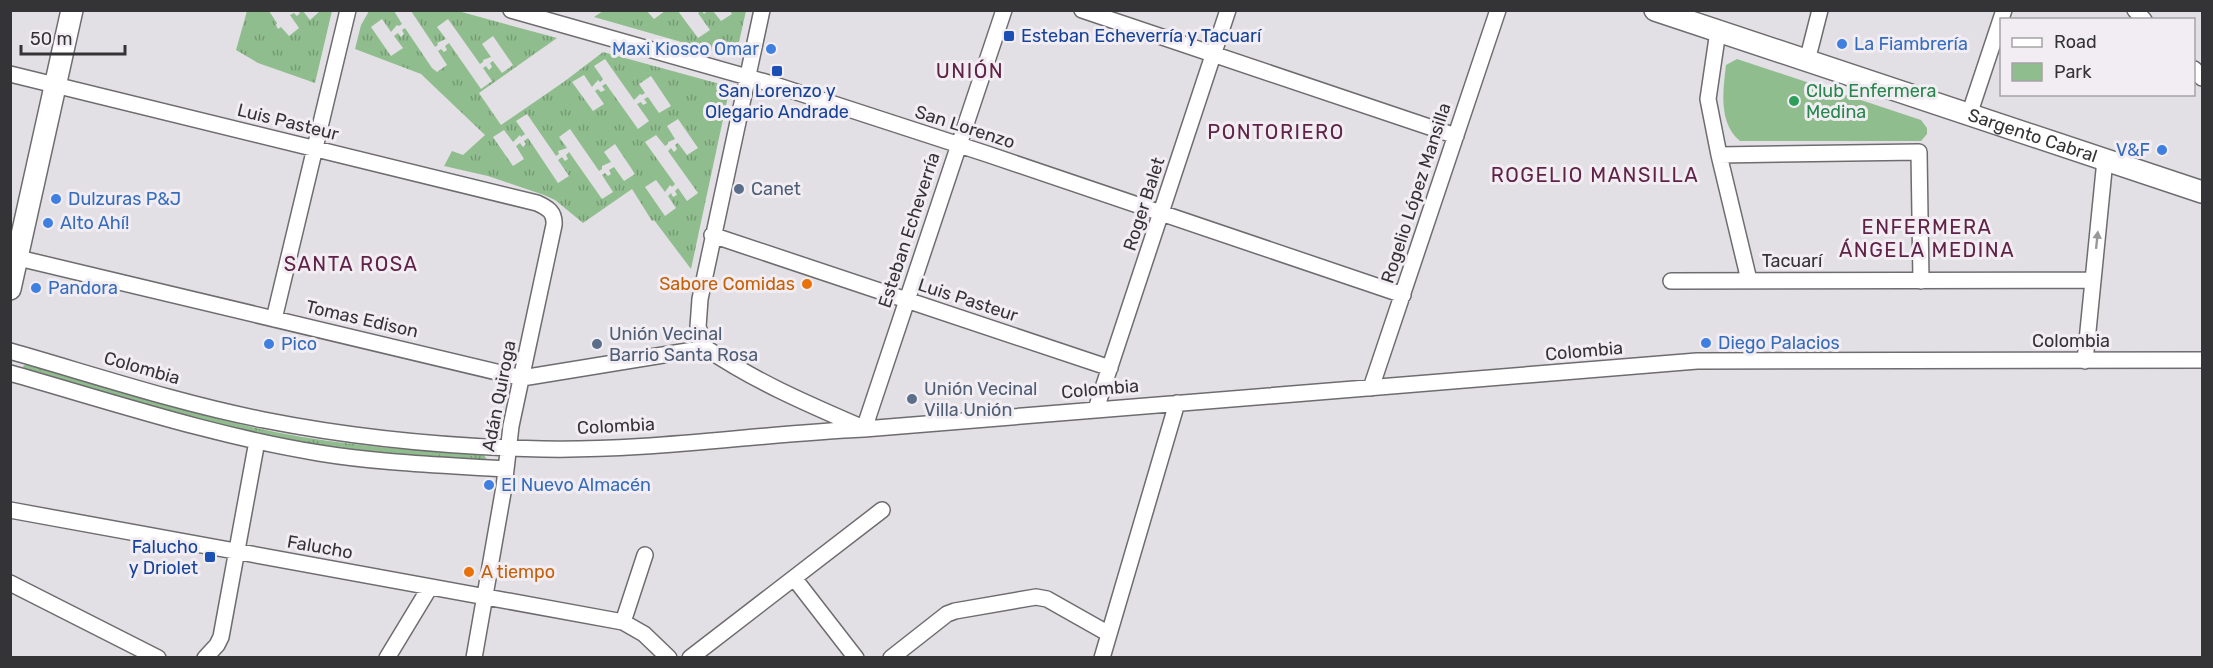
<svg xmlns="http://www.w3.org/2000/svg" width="2213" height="668" font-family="Rubik,sans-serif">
<defs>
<pattern id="grass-tufts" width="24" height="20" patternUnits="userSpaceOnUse" patternTransform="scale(1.5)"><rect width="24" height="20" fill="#90bd8e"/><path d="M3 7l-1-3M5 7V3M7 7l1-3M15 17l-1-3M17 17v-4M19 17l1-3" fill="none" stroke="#769a75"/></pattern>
</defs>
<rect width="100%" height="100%" fill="#e3e0e5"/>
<path fill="url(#grass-tufts)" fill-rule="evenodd" d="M646 10 654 19 665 11H678L698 38 710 30 698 13 702 11 704 14 707 11H713L721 21 732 14 730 11H746L737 51 727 55 594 17 603 11Z
M247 11H269L277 23 276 25 278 29 281 27 289 36 299 28 290 15 294 13 297 16 300 13 298 11H303L310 20 320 11H332L315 83 258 63 236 50Z
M369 11H394L402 24 399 26 397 25 391 32 382 19 371 27 391 56 403 48 394 36 398 33 401 37 404 34 402 30 405 28 432 68 437 72 447 65 438 51 441 49 444 52 447 50 445 46 449 43 481 89 492 81 483 68 486 66 489 70 492 67 490 63 493 61 502 73 513 65 493 36 482 44 491 57 483 60V62L480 64 448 19 437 27 446 39 437 43 438 45 435 47 411 11H458L557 38 479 93 501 125 565 81 603 52 720 84 728 96 691 269 654 220 652 221 632 189 583 223 555 200 544 195 488 176 444 166 452 151 463 155 485 135 421 74 355 49 361 25ZM605 59 634 100 640 94 642 95 645 93 639 84 651 76 671 106 659 113 648 97 644 99 647 103 643 105 641 102 637 104 649 121 638 129 606 84 602 86 605 90 601 92 598 89 595 91 604 104 593 111 572 82 584 75 592 87 598 80 600 82 603 79 594 66ZM527 114 556 156 559 154 558 151 567 148 559 137 570 129 599 171 602 169V166L611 162 604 152 615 144 635 174 624 181 614 167 609 170 611 174 608 176 605 173 602 175 613 192 602 199 569 152 566 155 568 159 565 161 562 157 558 160 569 176 558 183 528 138 524 141 526 144 523 147 520 143 516 146 524 159 513 166 493 137 504 130 513 142 520 135 521 137 525 134 516 121ZM678 119 698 148 687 155 678 143 675 145 677 149 674 152 671 148 668 151 698 193 687 201 678 188 675 191 677 195 673 197 671 193 668 196 676 208 665 216 645 187 656 180 665 192 670 185 672 187 675 184 645 142 656 135 665 146 668 144V142L675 139 667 126Z
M28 363C110 388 192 415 275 432 344 446 414 450 484 455L487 460 484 463 331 449 239 432 25 370 23 366Z"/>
<path fill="#90bd8e" d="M1737 59 1921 120 1927 128V134L1921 141H1740C1718 123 1723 90 1726 65Z"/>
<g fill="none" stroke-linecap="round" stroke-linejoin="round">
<defs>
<path id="street" d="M511 10 772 84 987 154 1403 295
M1082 10 1456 136
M2135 10 2144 20
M1718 31 1708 99 1719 155 1749 280
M1807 61 1820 10
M2194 69 2202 78
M10 74 537 203C548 208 555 212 554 225L511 426 504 487 474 658
M1969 115 2004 10
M1719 155 1919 152 1921 281
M712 235 1110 368
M10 256 522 378 706 348
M1671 281 2093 280
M274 319 348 10
M706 348 698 327 700 299 762 10
M706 348C754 381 808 404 861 427
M10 351C94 375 178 403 264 420 355 438 450 447 543 449 650 451 757 434 864 429L1697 361 2202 360
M2085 361 2105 160
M10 373C112 402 214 436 319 453 380 463 443 465 505 469
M1371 388 1498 10
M1096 409 1228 10
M864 429 1004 10
M10 510 623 622 644 634 669 658
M794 578 856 658
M10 583 158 658
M623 622 645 555
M205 658 217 645 221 637 257 441
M387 658 430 587
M690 658 882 510
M891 658 947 614 955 611 1036 597 1047 599 1109 634
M1102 658 1177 403"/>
<g id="secondary">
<path id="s1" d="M1655 10 2202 192"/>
<path d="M10 289 72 10"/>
</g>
</defs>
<use href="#street" stroke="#6e6c6f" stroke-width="18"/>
<use href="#secondary" stroke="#6e6c6f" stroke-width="24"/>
<use href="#street" stroke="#fff" stroke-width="15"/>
<use href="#secondary" stroke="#fff" stroke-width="21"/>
</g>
<defs><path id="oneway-solid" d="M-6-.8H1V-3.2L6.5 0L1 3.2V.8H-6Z" transform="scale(1.5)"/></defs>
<use fill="#9a999a" href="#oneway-solid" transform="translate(2097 240) rotate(-84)"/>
<g fill="#1a4fb4" stroke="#f1edf2" stroke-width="2">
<rect x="1003" y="30" width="12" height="12" rx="3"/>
<rect x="771" y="65" width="12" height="12" rx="3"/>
<rect x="204" y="551" width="12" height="12" rx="3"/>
</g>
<g fill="#3f7fe0" stroke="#f1edf2" stroke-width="2">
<circle cx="1842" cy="44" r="6"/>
<circle cx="771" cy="49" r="6"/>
<circle cx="2162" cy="150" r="6"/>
<circle cx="56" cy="199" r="6"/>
<circle cx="48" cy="223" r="6"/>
<circle cx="36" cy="288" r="6"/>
<circle cx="1706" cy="343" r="6"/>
<circle cx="269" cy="344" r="6"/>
<circle cx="489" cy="485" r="6"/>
</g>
<circle fill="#2e9e5b" stroke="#f1edf2" stroke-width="2" cx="1794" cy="101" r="6"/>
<g fill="#5c6f8a" stroke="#f1edf2" stroke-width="2">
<circle cx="739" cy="189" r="6"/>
<circle cx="597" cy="344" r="6"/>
<circle cx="912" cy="399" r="6"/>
</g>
<g fill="#e8710a" stroke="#f1edf2" stroke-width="2">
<circle cx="807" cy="284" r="6"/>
<circle cx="469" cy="572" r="6"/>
</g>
<g text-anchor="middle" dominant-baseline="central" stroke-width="6" stroke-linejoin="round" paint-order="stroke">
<g font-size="18" fill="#164399" stroke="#f1edf2" text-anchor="start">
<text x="1021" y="36">Esteban Echeverría y Tacuarí</text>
<text x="777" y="91" text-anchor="middle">San Lorenzo y<tspan x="777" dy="21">Olegario Andrade</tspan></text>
<text x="198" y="547" text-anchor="end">Falucho<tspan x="198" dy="21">y Driolet</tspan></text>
</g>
<g font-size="18" fill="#366cbe" stroke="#f1edf2" text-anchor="start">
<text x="1854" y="44">La Fiambrería</text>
<text x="759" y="49" text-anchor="end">Maxi Kiosco Omar</text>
<text x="2150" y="150" text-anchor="end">V&amp;F</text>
<text x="68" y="199">Dulzuras P&amp;J</text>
<text x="60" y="223">Alto Ahí!</text>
<text x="48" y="288">Pandora</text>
<text x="1718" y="343">Diego Palacios</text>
<text x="281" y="344">Pico</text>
<text x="501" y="485">El Nuevo Almacén</text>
</g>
<g font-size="18" fill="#27864d" stroke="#f1edf2" text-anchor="start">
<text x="1806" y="91">Club Enfermera<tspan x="1806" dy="21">Medina</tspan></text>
</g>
<g font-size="18" fill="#343335" stroke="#f1edf2">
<text transform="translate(288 122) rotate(14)">Luis Pasteur</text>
<text transform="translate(965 127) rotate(18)">San Lorenzo</text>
<text stroke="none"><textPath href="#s1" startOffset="398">Sargento Cabral</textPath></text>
<text transform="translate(1416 193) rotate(-72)">Rogelio López Mansilla</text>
<text transform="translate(1144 204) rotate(-72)">Roger Balet</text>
<text transform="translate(909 230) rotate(-72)">Esteban Echeverría</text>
<text x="1792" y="261">Tacuarí</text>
<text transform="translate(968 300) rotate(18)">Luis Pasteur</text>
<text transform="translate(362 319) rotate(13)">Tomas Edison</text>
<text x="2071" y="341">Colombia</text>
<text transform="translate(1584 351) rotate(-5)">Colombia</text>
<text transform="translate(142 368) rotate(16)">Colombia</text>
<text transform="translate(1100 389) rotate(-5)">Colombia</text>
<text transform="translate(499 396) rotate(-79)">Adán Quiroga</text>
<text transform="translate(616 426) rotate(-3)">Colombia</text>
<text transform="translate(320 547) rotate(10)">Falucho</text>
</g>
<g font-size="18" fill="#4e5e75" stroke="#f1edf2" text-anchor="start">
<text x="751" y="189">Canet</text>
<text x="609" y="334">Unión Vecinal<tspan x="609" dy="21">Barrio Santa Rosa</tspan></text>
<text x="924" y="389">Unión Vecinal<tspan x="924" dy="21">Villa Unión</tspan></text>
</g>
<g font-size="18" fill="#c56008" stroke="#f1edf2" text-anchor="end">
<text x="795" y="284">Sabore Comidas</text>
<text x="481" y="572" text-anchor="start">A tiempo</text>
</g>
<g font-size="20" letter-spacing="1.5" fill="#602348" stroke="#f1edf2">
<text x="970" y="71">UNIÓN</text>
<text x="1276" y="132">PONTORIERO</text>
<text x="1595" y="175">ROGELIO MANSILLA</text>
<text x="1927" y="227">ENFERMERA<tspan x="1927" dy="23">ÁNGELA MEDINA</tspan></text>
<text x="351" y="264">SANTA ROSA</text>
</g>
</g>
<rect width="2213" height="668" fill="none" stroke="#343335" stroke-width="24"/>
<rect x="2000" y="18" width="195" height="78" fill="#f1edf2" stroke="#a5a3a6" stroke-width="1.5"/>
<rect x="2012" y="38" width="30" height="9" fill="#ffffff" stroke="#a5a3a6" stroke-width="1.5"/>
<text x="2054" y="48" font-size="18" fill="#343335">Road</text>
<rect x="2012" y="63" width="30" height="18" fill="#90bd8e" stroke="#a5a3a6" stroke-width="1.5"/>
<text x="2054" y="78" font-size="18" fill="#343335">Park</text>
<path d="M21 45v9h104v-9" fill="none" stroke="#343335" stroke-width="3"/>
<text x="30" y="45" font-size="18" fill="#343335" stroke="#f1edf2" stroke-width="4.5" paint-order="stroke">50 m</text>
</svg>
